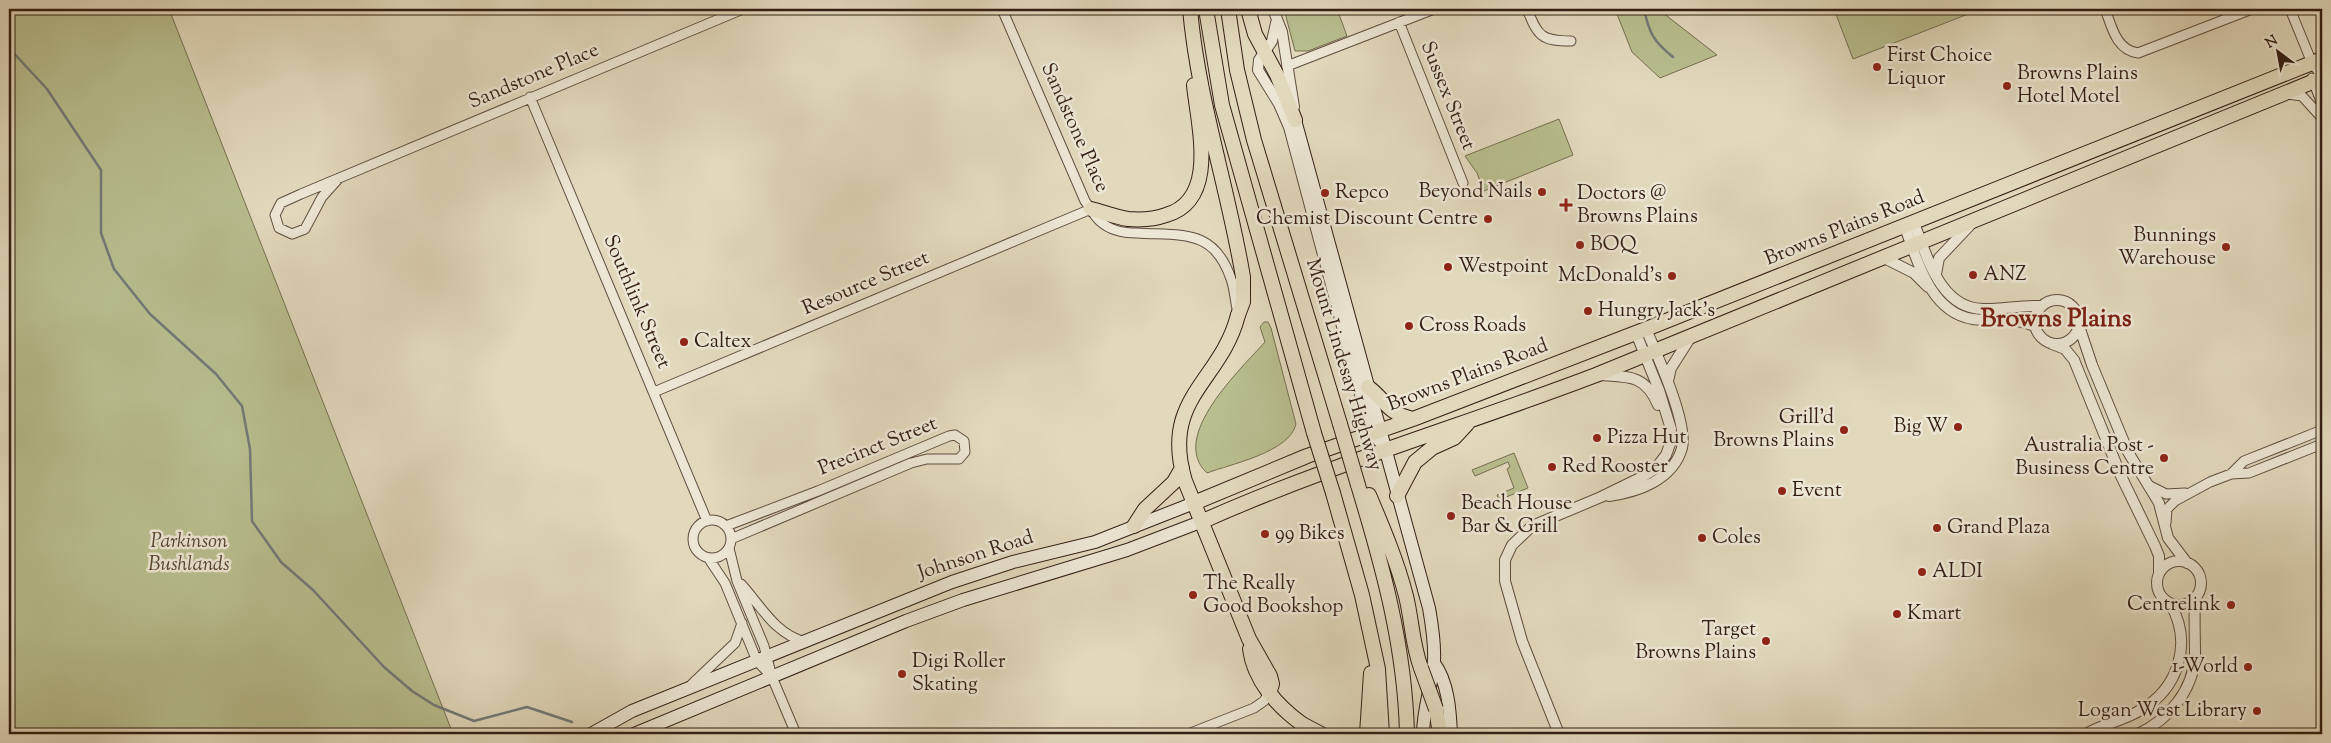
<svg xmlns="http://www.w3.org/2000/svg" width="2331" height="743" font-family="'Sorts Mill Goudy',serif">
<rect width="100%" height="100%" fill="#e2d9bd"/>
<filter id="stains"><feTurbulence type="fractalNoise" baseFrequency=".004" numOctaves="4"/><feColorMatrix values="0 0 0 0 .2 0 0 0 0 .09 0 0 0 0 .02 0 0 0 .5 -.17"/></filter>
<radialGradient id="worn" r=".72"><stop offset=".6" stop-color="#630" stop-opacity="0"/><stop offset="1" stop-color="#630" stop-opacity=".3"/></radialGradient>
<path fill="#b8be8e" stroke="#766e52" d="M9 9H169L453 734H9Z
M1284 9H1337L1347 36 1308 51H1295Z
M1615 9H1658L1717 55 1660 78 1632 52Z
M1834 9H1981L1853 59Z
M1559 119 1573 155 1484 191 1477 173 1465 156Z
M1264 322H1268L1271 328 1296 424C1290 452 1231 464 1207 473 1168 437 1241 369 1265 342L1260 327Z
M1514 453 1528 488 1499 500 1497 495 1514 488 1507 469 1510 467 1508 462 1475 476 1472 470Z"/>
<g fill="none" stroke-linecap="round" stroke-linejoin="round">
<path stroke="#727a7a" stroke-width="2.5" d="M1644 9C1649 33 1654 42 1673 57
M9 48 47 89 101 170V233L114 269 150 314 216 374 242 406 250 449 252 521 281 562 313 590 384 667 412 691 434 705 474 721 527 707 572 722"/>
<defs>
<path id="minor" d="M1002 9 1085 201C1090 208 1095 217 1101 222 1111 231 1125 233 1137 233 1181 236 1214 228 1231 279 1235 290 1235 302 1238 313
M1527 9C1538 36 1541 41 1571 41
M2105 9C2112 27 2116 50 2138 53L2252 9
M2290 9 2312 63 2322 76
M1399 22 1463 183
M1287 66 1434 9
M2312 78 2322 104
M2287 94 2302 96 2322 118
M530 97 707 521
M339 178 322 197 305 229 292 234 279 228 275 215 281 203 301 194 743 9
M654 392 1091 209
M2231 474 2244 461 2322 430
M2148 485 2166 494 2185 493
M693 539a19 19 0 1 1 38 0a19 19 0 1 1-38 0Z
M2166 523 2167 509 2175 501 2210 482 2231 474 2249 473 2322 444
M726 526 818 491 949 436 955 435 964 441 965 452 959 459H927L911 463 731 539
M729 548 737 581 764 646 772 677 796 734
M709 559 725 583 757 661 772 677
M741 584C762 607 774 633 805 642
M692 684 735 643 742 623
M1188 734 1254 708 1264 701 1269 693"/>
<path id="tertiary" d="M1273 9 1282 32 1294 107
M1276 23 1272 41 1259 60 1258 70 1279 104 1289 127 1368 424 1372 433 1385 449
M1914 223C1927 256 1940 310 1985 309 2004 309 2023 305 2042 306
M1905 227C1917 261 1931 313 1973 319 1985 321 1997 318 2008 319 2017 320 2026 323 2035 326
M1884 258 1914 273 1928 287
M1936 274 1939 258 1973 222
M2035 322a22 22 0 1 1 44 0a22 22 0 1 1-44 0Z
M2078 323 2092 365 2128 452 2159 503 2168 538 2187 563
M2052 344 2065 349 2074 360 2121 476 2155 546 2159 556V572
M1599 375C1628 377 1645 374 1658 405
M1668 381 1671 368 1692 335
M1609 496C1638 492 1673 480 1682 448 1688 422 1657 355 1646 329
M2157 583a22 22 0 1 1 44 0a22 22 0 1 1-44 0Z
M1559 734 1522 641 1505 581V560L1512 545 1532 526 1601 497 1642 477 1655 469 1666 455 1670 444 1671 429 1659 390 1636 333
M2086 734C2103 724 2122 721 2139 711 2179 689 2193 643 2170 603
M2138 734C2168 720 2193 691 2195 656 2195 637 2194 617 2195 598"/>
<path id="secondary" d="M1295 120 1429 608C1432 625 1435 643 1434 661 1432 686 1423 709 1423 734
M1434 663C1448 682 1450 710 1451 734
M591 734 632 711 952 582 1013 562 1095 542 1194 503
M634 734 906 621 963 600 1127 550 1203 521"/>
<path id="primary" d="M1238 315C1221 382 1160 398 1185 481L1249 639 1270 676 1272 684 1269 693
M1368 387C1388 402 1385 412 1413 419
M1397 496 1415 462 1432 448 1454 438 1467 424
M1194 503 1307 456 1413 419 1646 329 2322 59
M1203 521C1331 464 1465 425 1596 375L2322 78
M1134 526 1145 509 1174 482 1182 468
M1250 649C1254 680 1277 706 1302 724"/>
<path id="trunk" d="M1190 9C1198 100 1228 187 1243 277V302L1238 315
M1206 9 1222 105 1314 433
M1228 9 1237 70 1254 140 1340 424
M1248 9 1255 34 1277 75 1295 120
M1091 209C1103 212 1115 217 1128 219 1140 220 1155 219 1166 215 1219 200 1198 126 1194 85
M1358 485C1383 567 1405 647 1407 734
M1333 493 1362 595 1378 669 1382 734
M1369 495C1383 528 1397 561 1406 596 1412 620 1412 644 1421 668
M1436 709 1440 734
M1302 724 1321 734
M1367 734 1371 673"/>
</defs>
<use href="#minor" stroke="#604d3f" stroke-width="11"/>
<use href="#tertiary" stroke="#604d3f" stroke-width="12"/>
<use href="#secondary" stroke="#341e15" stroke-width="14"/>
<use href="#primary" stroke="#341e15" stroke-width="16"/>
<use href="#trunk" stroke="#341e15" stroke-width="16"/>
<use href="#minor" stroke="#ece6d4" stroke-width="9"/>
<use href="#tertiary" stroke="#ece6d4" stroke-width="10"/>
<use href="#secondary" stroke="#ece6d4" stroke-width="12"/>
<use href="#primary" stroke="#e2d9bd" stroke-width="14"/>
<use href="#trunk" stroke="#e2d9bd" stroke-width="14"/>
<defs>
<path id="trunk-bridge" d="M1340 424 1358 485
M1314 433 1333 493
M1421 668 1436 709"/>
</defs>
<use href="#trunk-bridge" stroke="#341e15" stroke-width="16" stroke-linecap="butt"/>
<use href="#trunk-bridge" stroke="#e2d9bd" stroke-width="14"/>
</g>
<g fill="#8f2418" stroke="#ece6d4" stroke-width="2">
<circle cx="1877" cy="67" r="5"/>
<circle cx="2007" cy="86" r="5"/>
<circle cx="1542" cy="192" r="5"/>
<circle cx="1325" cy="193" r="5"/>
<path d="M1563.5 197.5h5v5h5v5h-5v5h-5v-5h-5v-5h5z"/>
<circle cx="1488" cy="219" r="5"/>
<circle cx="1580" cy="245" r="5"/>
<circle cx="2226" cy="247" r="5"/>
<circle cx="1448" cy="267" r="5"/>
<circle cx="1973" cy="275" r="5"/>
<circle cx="1672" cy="276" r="5"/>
<circle cx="1588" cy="311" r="5"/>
<circle cx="1409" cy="326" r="5"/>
<circle cx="684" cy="342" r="5"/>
<circle cx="1958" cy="427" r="5"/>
<circle cx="1844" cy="430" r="5"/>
<circle cx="1597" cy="438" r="5"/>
<circle cx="2164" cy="458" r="5"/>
<circle cx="1552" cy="467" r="5"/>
<circle cx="1782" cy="491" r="5"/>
<circle cx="1451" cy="516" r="5"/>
<circle cx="1937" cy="528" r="5"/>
<circle cx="1265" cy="534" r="5"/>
<circle cx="1702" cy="538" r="5"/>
<circle cx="1922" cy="572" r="5"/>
<circle cx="1193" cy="595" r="5"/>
<circle cx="2231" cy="605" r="5"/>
<circle cx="1897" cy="614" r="5"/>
<circle cx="1766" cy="641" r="5"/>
<circle cx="2248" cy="667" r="5"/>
<circle cx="902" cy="674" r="5"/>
<circle cx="2257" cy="711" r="5"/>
</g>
<g text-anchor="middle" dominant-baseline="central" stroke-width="5" stroke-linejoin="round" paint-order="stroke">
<g font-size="20" fill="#341e15" stroke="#ece6d4" text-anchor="start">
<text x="1887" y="56">First Choice<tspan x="1887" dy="23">Liquor</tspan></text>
<text x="2017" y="74">Browns Plains<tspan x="2017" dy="23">Hotel Motel</tspan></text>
<text x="1532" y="192" text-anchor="end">Beyond Nails</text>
<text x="1335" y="193">Repco</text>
<text x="1577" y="194">Doctors @<tspan x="1577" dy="23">Browns Plains</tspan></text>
<text x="1478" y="219" text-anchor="end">Chemist Discount Centre</text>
<text x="2216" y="236" text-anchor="end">Bunnings<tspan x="2216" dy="23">Warehouse</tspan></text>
<text x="1590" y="245">BOQ</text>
<text x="1458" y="267">Westpoint</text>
<text x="1983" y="275">ANZ</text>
<text x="1662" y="276" text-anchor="end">McDonald's</text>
<text x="1598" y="311">Hungry Jack's</text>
<text x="1419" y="326">Cross Roads</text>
<text x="694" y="342">Caltex</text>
<text x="1834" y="418" text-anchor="end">Grill'd<tspan x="1834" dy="23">Browns Plains</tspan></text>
<text x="1948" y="427" text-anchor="end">Big W</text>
<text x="1607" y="438">Pizza Hut</text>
<text x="2154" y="446" text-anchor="end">Australia Post -<tspan x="2154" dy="23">Business Centre</tspan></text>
<text x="1562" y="467">Red Rooster</text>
<text x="1792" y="491">Event</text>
<text x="1461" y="504">Beach House<tspan x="1461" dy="23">Bar &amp; Grill</tspan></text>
<text x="1947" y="528">Grand Plaza</text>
<text x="1275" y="534">99 Bikes</text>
<text x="1712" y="538">Coles</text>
<text x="1932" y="572">ALDI</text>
<text x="1203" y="584">The Really<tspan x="1203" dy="23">Good Bookshop</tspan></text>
<text x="2221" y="605" text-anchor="end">Centrelink</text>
<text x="1907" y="614">Kmart</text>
<text x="1756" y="630" text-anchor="end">Target<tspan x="1756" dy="23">Browns Plains</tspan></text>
<text x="912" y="662">Digi Roller<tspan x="912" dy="23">Skating</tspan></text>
<text x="2238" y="667" text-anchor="end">1-World</text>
<text x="2247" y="711" text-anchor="end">Logan West Library</text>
</g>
<g font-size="20" fill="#341e15" stroke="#ece6d4">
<text transform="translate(534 77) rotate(-23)">Sandstone Place</text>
<text transform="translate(1447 96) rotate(68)">Sussex Street</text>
<text transform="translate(1074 128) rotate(66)">Sandstone Place</text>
<text transform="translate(1845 229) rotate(-22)">Browns Plains Road</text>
<text transform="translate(866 284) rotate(-23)">Resource Street</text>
<text transform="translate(636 302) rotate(67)">Southlink Street</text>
<text transform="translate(1343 365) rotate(73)">Mount Lindesay Highway</text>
<text transform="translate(1468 376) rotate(-21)">Browns Plains Road</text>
<text transform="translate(878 447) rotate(-22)">Precinct Street</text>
<text transform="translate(976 556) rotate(-18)">Johnson Road</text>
</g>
<g font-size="20" font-style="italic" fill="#554633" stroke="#ece6d4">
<text x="189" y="542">Parkinson<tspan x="189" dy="23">Bushlands</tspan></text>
</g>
<g font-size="25" font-weight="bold" fill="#7a1f14" stroke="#ece6d4">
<text x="2056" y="320">Browns Plains</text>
</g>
</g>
<rect width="2331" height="743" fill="none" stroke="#e2d9bd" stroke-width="30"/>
<rect x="10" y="10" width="2311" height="723" fill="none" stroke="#341e15" stroke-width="2.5"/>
<rect x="15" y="15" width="2301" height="713" fill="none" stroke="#341e15"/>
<g transform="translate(2278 52) rotate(328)" stroke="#ece6d4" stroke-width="4" paint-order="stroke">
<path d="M0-4L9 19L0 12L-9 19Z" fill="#341e15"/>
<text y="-8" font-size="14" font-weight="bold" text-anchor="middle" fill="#341e15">N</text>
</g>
<rect width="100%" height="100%" filter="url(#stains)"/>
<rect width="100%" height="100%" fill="url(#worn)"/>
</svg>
